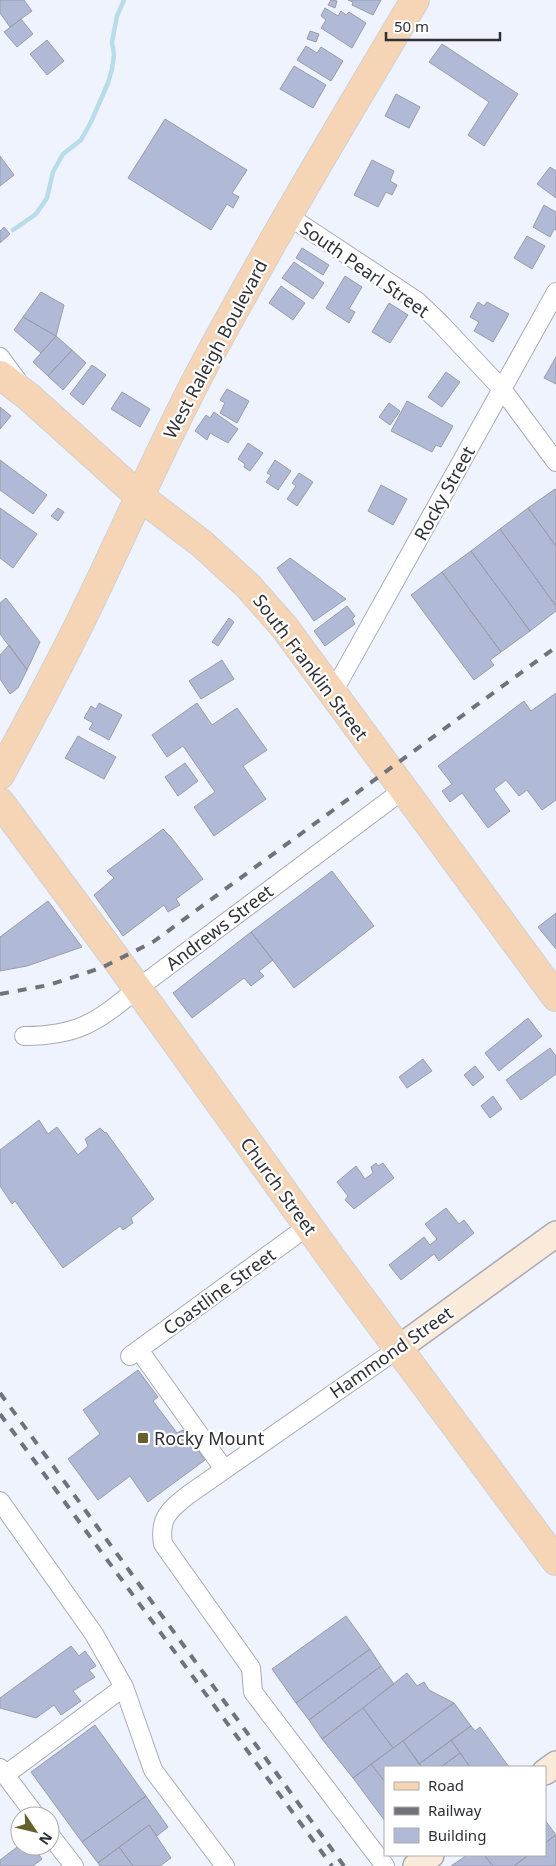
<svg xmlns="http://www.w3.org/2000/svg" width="556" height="1866" font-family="'Noto Sans',sans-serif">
<rect width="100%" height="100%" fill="#eff3fe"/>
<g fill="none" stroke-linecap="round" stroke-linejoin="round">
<path stroke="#b8dce9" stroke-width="4.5" d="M13 230 36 214 47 198 53 172 63 154 81 140 91 122 108 83 112 69 114 55 112 42 117 16 124 0"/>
</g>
<path fill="#b0b9d6" stroke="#9a9da8" d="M0 0H24L32 11 10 27 0 13Z
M331 0 337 1 335 8 328 5Z
M348 0H381L373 15 352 5 353 2Z
M325 8 338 16 341 11 346 15 349 12 366 23 352 48 321 28 326 20 321 16Z
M21 19 33 34 17 47 4 32Z
M310 31 319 34 316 42 307 39Z
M47 40 64 61 47 75 30 54Z
M442 44 518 94 484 146 468 135 489 102 429 62Z
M306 46 317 53 321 47 343 61 331 81 297 60Z
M294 66 326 85 313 108 280 89Z
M396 94 420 107 409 128 385 116Z
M165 119 247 170 232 193 239 197 233 208 227 204 211 230 128 178Z
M0 156 14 175 0 186Z
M372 160 394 171 390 181 397 185 392 195 386 192 378 207 354 195Z
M550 167 556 171V198L537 184Z
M544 205 556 212V230L554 229 550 237 533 227Z
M4 227 10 234 0 243V231Z
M527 236 545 246 532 269 514 258Z
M302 248 329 265 323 275 296 258Z
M294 262 324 283 313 299 282 278Z
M345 276 362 287 349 309 355 312 349 323 326 308Z
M281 286 305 303 293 320 269 303Z
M41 292 64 305 56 336 23 317Z
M478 302 484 306 487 302 509 314 493 342 474 331 479 322 470 317Z
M389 303 408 315 390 343 372 332Z
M23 317 56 336 41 353 14 330Z
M56 336 72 350 48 376 33 362Z
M72 350 86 363 63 390 48 376Z
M556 357V384L544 378Z
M92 365 106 375 83 405 70 394Z
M446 372 460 382 442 407 428 397Z
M227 389 249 401 237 423 220 413 225 403 220 400Z
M122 392 150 409 140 427 111 409Z
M407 401 453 426 441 447 436 445 432 452 391 431Z
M389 403 400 411 390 425 379 417Z
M0 407 11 416 0 429Z
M214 412 238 429 228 443 210 433 207 440 195 431 206 415 210 418Z
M248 443 263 453 250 471 244 467 245 464 238 459Z
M0 460 47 495 33 514 0 490Z
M275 460 291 471 278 490 266 482 271 475 267 473Z
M299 473 313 482 297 506 287 499 296 486 292 483Z
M381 485 407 499 393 525 368 511Z
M555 489 556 490V546L528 508Z
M0 508 37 534 13 568 0 558Z
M58 508 64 512 58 521 51 516Z
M528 508 556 546V606L500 529Z
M500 529 556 606V611L530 631 471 551Z
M471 551 530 631 501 652 442 572Z
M290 558 346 599 314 621 277 568Z
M442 572 501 652 490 660 494 665 474 680 411 595Z
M6 598 40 642 27 670 0 634V603Z
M347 606 355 616 352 619 355 624 325 646 314 631Z
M229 618 234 622 218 646 212 642Z
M9 645 27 670 18 688 10 694 0 679V655Z
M222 660 234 679 201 699 189 681Z
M556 693V800L542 810 527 790 519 796 506 780 494 789 510 811 488 828 462 793 450 802 442 791 452 784 438 766 524 701 531 711Z
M99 703 122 715 109 740 89 729 93 723 84 718 91 706 96 709Z
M197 703 212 725 237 708 267 750 243 766 266 799 214 836 194 807 215 792 183 746 167 757 152 735Z
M78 736 116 757 104 779 65 758Z
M185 763 198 781 178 796 165 777Z
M163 829 171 837 203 879 176 899 180 905 168 912 164 905 123 936 94 895 114 878 107 871Z
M332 871 374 926 294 988 251 932Z
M48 901 82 947 27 966 0 971V937Z
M556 913V949L538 927Z
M251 932 273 960 259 971 264 976 251 986 244 978 192 1018 173 993Z
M528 1018 542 1036 499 1071 485 1053Z
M550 1048 556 1056V1074L521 1100 506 1080Z
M423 1059 432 1071 407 1088 399 1077Z
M475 1066 484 1077 473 1086 464 1075Z
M493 1096 502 1109 490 1118 481 1106Z
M39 1120 48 1134 57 1127 78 1155 88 1146 85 1139 100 1128 105 1133 106 1132 154 1199 131 1218 133 1223 123 1230 120 1226 63 1268 15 1201 12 1204 0 1186V1150Z
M376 1163 378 1166 383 1163 394 1178 354 1209 345 1200 348 1196 337 1182 356 1166 365 1179 373 1173 371 1167Z
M446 1208 459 1224 464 1220 474 1233 439 1261 434 1254 401 1280 389 1265 424 1237 430 1245 437 1239 425 1224Z
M138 1370 158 1397 153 1401 177 1433 183 1430 205 1460 148 1502 130 1476 98 1500 68 1459 100 1434 83 1410Z
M346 1616 370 1649 296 1703 272 1669Z
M71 1646 79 1656 85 1651 96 1666 89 1670 95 1677 73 1691 81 1701 61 1715 54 1705 36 1718 0 1708V1698Z
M370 1649 381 1666 309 1720 296 1703Z
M381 1666 394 1684 322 1739 309 1720Z
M407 1673 417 1686 424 1682 429 1690 454 1703 393 1748 363 1708Z
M454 1703 471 1726 419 1764 403 1741Z
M363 1708 393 1748 353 1778 322 1739Z
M95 1725 146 1796 82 1842 31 1772Z
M471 1726 475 1731 480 1727 509 1767H470L451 1740Z
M451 1740 460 1753 441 1767H422L419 1764Z
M403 1741 422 1767H385V1782L371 1764Z
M460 1753 470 1767H441Z
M371 1764 385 1782V1821L353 1778Z
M146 1796 168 1827 157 1836 149 1825 98 1863 82 1842Z
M545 1820 556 1835 545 1843Z
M149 1825 171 1858 160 1866H133L119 1847Z
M556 1835V1866H514L529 1855H545V1843Z
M20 1845 32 1846 42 1859 33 1866H0V1860Z
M119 1847 133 1866H100L98 1863Z
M467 1855H484L493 1866H451Z
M484 1855H528L514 1866H493Z"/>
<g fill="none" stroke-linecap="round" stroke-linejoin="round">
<defs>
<path id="street" d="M287 215 417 301 440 323 502 389 556 462
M0 357 17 380
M332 694 556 292
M24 1036C78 1036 97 1022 137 989L403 790
M139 1350 224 1469
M130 1356 308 1226
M0 1501 94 1634 124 1687 153 1770 225 1866
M0 1768 36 1816
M5 1775 124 1687
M50 1835 74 1866
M385 1866 253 1692 251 1668 163 1544C159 1518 169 1510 188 1495L399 1348"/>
<path id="secondary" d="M399 1348 556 1234
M545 1772 556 1764
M416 1866 431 1855"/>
<path id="primary" d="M0 375 29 397 139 496 201 543 248 586 285 628 556 997
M0 775C31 718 62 661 90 602 126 527 160 450 199 375 267 248 341 124 415 0
M0 802 117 960 332 1259 556 1561"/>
</defs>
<use href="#street" stroke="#a8abb5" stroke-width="20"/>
<use href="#secondary" stroke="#a8abb5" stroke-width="28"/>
<use href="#primary" stroke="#d1d1d3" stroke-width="30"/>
<use href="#street" stroke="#fff" stroke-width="18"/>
<use href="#secondary" stroke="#faeada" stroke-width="25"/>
<use href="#primary" stroke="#f5d5b5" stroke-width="28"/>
<path stroke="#71737a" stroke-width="4" stroke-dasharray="9 9" stroke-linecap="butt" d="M0 994 49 985 101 968 153 942 556 647
M0 1393 344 1866
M0 1414 332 1866"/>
</g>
<rect fill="#66602d" stroke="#fff" stroke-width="2" x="137" y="1432" width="12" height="12" rx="2.5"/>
<g text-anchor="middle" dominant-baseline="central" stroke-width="4.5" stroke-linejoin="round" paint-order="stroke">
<g font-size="18" fill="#2f3035" stroke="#fff">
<text transform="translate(365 269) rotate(35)">South Pearl Street</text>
<text transform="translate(215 349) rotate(-62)">West Raleigh Boulevard</text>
<text transform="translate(444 493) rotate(-61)">Rocky Street</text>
<text transform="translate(311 667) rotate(53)">South Franklin Street</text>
<text transform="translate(219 927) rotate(-37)">Andrews Street</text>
<text transform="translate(279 1186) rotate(54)">Church Street</text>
<text transform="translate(219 1291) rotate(-36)">Coastline Street</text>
<text transform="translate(391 1352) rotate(-35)">Hammond Street</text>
</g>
<g font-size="18" fill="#2f3035" stroke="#fff" text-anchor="start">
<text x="154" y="1438">Rocky Mount</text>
</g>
</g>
<rect x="384" y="1766" width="162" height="90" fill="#ffffff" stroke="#acacae"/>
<rect x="394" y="1782" width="25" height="8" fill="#f5d5b5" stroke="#acacae"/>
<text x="428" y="1791" font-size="15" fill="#2f3035">Road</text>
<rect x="394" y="1807" width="25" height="8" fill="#71737a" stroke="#acacae"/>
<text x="428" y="1816" font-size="15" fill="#2f3035">Railway</text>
<rect x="394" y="1828" width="25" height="15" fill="#b0b9d6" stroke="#acacae"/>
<text x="428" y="1841" font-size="15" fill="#2f3035">Building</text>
<g transform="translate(35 1831) rotate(125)"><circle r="24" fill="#ffffff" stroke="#acacae"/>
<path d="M0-4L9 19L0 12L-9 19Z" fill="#66602d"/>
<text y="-8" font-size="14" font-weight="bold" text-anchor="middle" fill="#2f3035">N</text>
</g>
<path d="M386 32v8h114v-8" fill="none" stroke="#2f3035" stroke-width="2.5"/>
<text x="394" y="32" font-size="15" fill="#2f3035" stroke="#ffffff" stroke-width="4" paint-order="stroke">50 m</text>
</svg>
